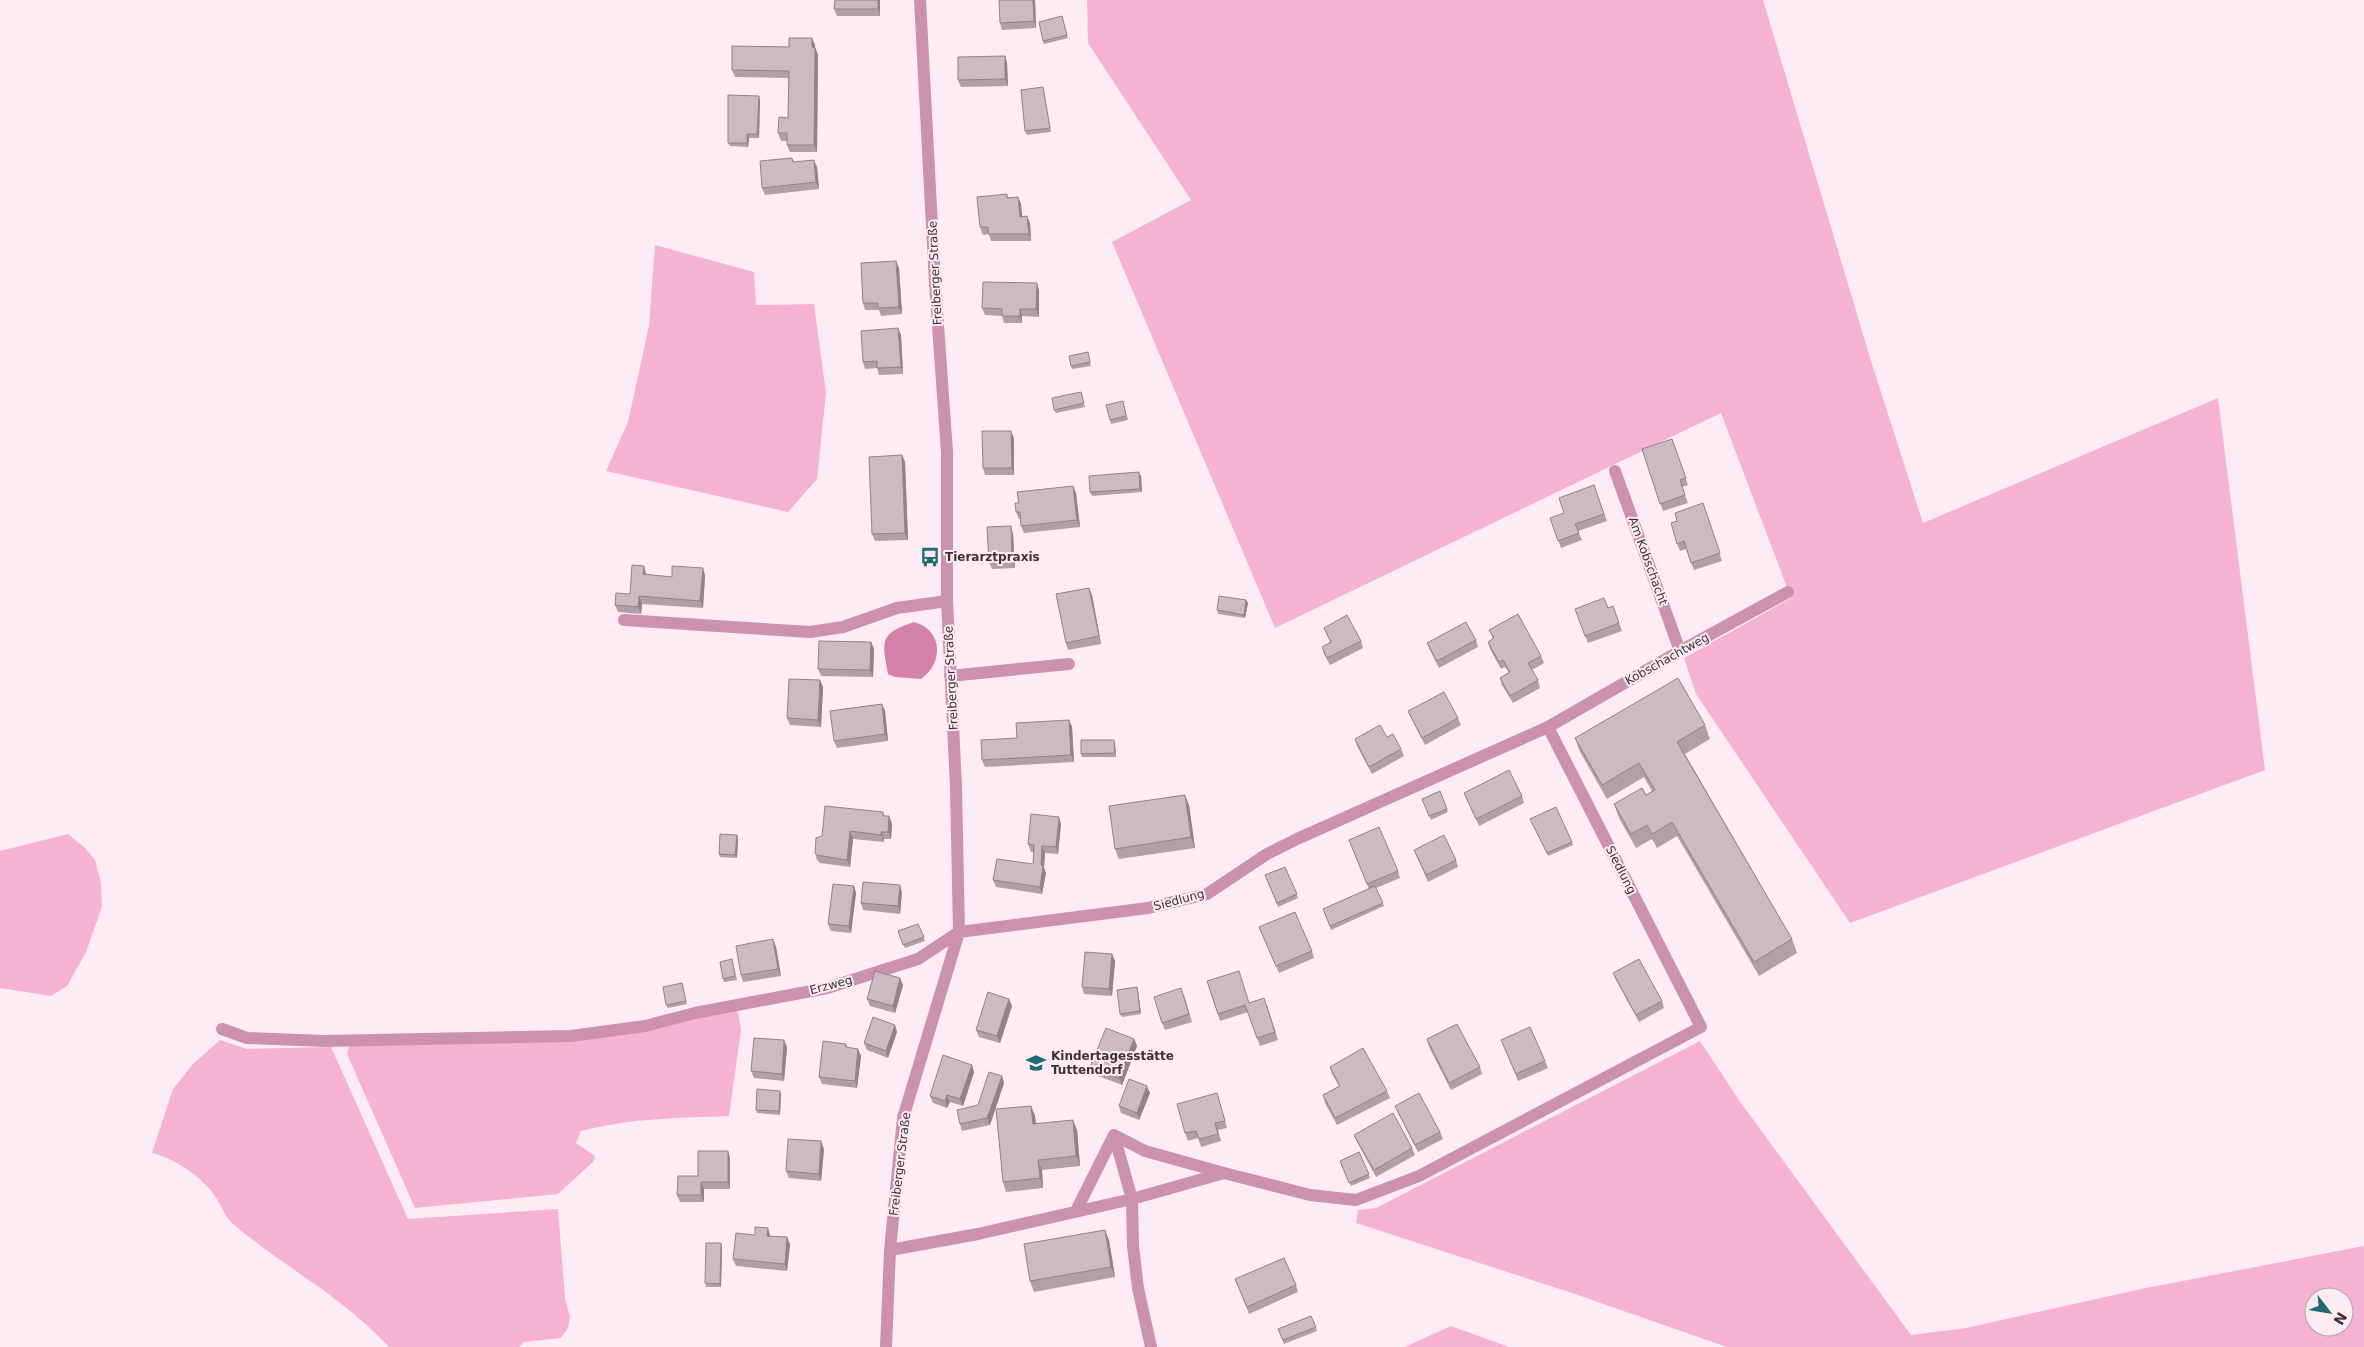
<svg xmlns="http://www.w3.org/2000/svg" width="2364" height="1347" font-family="'DejaVu Sans',sans-serif">
<rect width="100%" height="100%" fill="#fdecf3"/>
<path fill="#f6b3d1" fill-rule="evenodd" d="M1087 0H1763L1871 361 1923 523 2218 398 2265 770 1850 923 1696 694 1684 658 1791 598 1721 413 1275 628 1112 242 1191 200 1088 43Z
M655 245 754 272 756 305 814 304 826 393 817 479 788 512 606 471 628 422 649 326Z
M68 834 85 848 95 860 101 883 102 907 86 952 67 986 51 996 0 988V851Z
M732 1007 738 1012 741 1030 729 1116C679 1118 630 1118 581 1131L576 1143 595 1156 594 1161 558 1194 415 1208 347 1054 349 1046 557 1041Z
M220 1040 247 1049 331 1047 408 1219 558 1209 565 1298 570 1317 568 1328 561 1338 524 1342 519 1347H389C342 1296 285 1268 233 1224 224 1216 220 1202 212 1192 199 1175 173 1158 152 1153L173 1089 193 1064Z
M1700 1041 1741 1103 1911 1335 1966 1328 2141 1289 2364 1246V1347H1727L1569 1292 1356 1223 1358 1210 1376 1208ZM2314 1297H2344V1327H2314Z
M1451 1326 1509 1347H1405Z"/>
<path fill="#d481a7" d="M914 622C943 630 944 663 921 679L895 677 888 674C882 640 879 634 914 622Z"/>
<g fill="none" stroke-linecap="round" stroke-linejoin="round">
<path stroke="#cc91ab" stroke-width="12" d="M1615 471 1680 651
M624 620 810 632 843 627 897 608 947 601
M950 676 1069 664
M222 1029 247 1038 324 1041 571 1036 645 1026 695 1013 827 988 918 959 959 932 1148 908 1207 894 1267 854 1297 839 1548 727 1680 651 1788 592
M1114 1135 1145 1151 1224 1173
M1076 1211 1114 1135 1132 1199 1133 1246 1138 1288 1151 1347
M890 1250 978 1234 1132 1199 1224 1173 1310 1195 1356 1200 1419 1176 1701 1027 1548 727
M886 1347 890 1250 903 1118 959 932 956 787 947 601V452L935 283 920 0"/>
</g>
<path fill="#b09fa6" d="M835 0H880V16H837L834 9Z
M1035 0 1036 28 1002 30 1000 23Z
M1062 16 1068 38 1044 44 1043 41Z
M812 38 818 55 817 152H790L787 145V141H781L778 133 788 118V78L735 77 732 70 789 47Z
M1005 56 1007 63 1008 86 961 87 958 80Z
M1044 91 1051 132 1027 135 1025 131Z
M760 100 759 138H749L748 147 730 146 728 143Z
M792 158 794 162 817 167 819 189 765 195 762 188Z
M1007 194 1008 197H1018L1021 204 1022 217 1027 216 1030 223 1031 241H991L989 234 983 235 980 227Z
M899 268 902 314 881 316 879 310H865L863 303Z
M1037 283 1039 291V317L1022 316V323H1004L1002 316 985 315 982 308Z
M898 328 901 335 903 374 879 375 877 368 865 369 863 362Z
M1088 352 1091 366 1072 369 1071 366Z
M1081 392 1085 407 1056 413 1054 410Z
M1123 401 1128 420 1111 424 1110 420Z
M1014 438V475H985L983 468Z
M1672 439 1688 485 1682 487 1688 503 1663 511 1642 449Z
M902 455 905 462 908 540 875 541 872 534Z
M1141 476 1142 492 1092 496 1090 492Z
M1594 485 1607 521 1578 531 1582 540 1561 548 1550 518 1564 513Z
M1073 486 1076 493 1080 527 1024 533 1021 526V519H1019L1016 512 1019 503Z
M1703 503 1722 561 1694 570 1686 549 1680 551 1677 544V521Z
M1013 534 1015 568 992 569 989 562Z
M646 573V575L672 577 705 575 703 608 642 604 641 614 618 612 615 605 630 594Z
M1092 595 1101 644 1068 650 1066 643Z
M1246 600 1248 603 1245 618 1218 614 1217 610Z
M1613 606 1622 631 1588 643 1575 609 1608 608Z
M1324 628 1361 641 1363 648 1330 665 1324 654 1322 647 1330 642Z
M1489 630 1541 656 1544 663 1532 670 1538 680 1540 688 1513 703 1502 685 1500 678 1509 673 1505 667 1501 669 1490 649 1488 642 1493 639Z
M1476 640 1478 647 1439 668 1430 650 1427 643Z
M871 642 874 649 873 677 821 676 818 669Z
M820 680 823 687 821 727 790 725 787 718Z
M882 704 885 711 888 741 837 748 834 741Z
M1408 711 1458 718 1461 725 1425 745 1411 718Z
M1069 720 1072 727 1074 762 985 767 982 760 1017 738Z
M1705 725 1710 739 1685 754 1792 939 1797 953 1759 976 1677 836 1657 848 1652 839 1636 848 1619 818 1614 804 1646 795 1652 791 1644 777 1607 799 1580 752 1575 738Z
M1387 737 1401 749 1404 756 1372 774 1357 746 1355 739Z
M1115 743 1116 757H1082L1081 754Z
M1440 791 1448 812 1431 820 1422 799Z
M1464 793 1522 796 1524 803 1479 826Z
M1189 805 1195 848 1119 859 1115 849Z
M883 812 884 816H889L892 824 891 839H884V842L853 839 850 867 820 863 817 860 815 853Z
M1530 819 1572 842 1573 845 1548 856Z
M1061 824 1058 854 1045 853 1044 868 1046 873 1042 894 996 887 993 880 1033 864 1034 852H1031L1028 844Z
M737 835 738 839 737 858 720 857 719 854Z
M1349 840 1398 871 1400 878 1376 888 1384 906 1331 930 1323 909 1369 889Z
M1414 850 1456 860 1458 867 1428 882Z
M1285 867 1298 898 1278 907 1265 875Z
M854 886 856 893 851 933 831 931 828 924Z
M902 892 900 914 863 910 861 903Z
M918 924 925 941 905 948 898 931Z
M1259 927 1312 951 1314 958 1279 973Z
M773 939 776 947 781 976 743 982 741 975Z
M1112 954 1115 961 1112 996 1084 994 1082 987Z
M733 963 737 980 724 982 723 979Z
M1613 973 1662 1001 1664 1008 1639 1022 1616 980Z
M1207 981 1250 1003 1267 1005 1278 1040 1260 1046 1248 1012 1220 1021Z
M682 983 687 1004 668 1008 666 1005Z
M903 985 895 1013 870 1006 867 999Z
M1137 987 1138 991 1141 1014 1122 1017 1120 1014Z
M1184 995 1192 1022 1165 1030 1162 1023Z
M1009 999 1012 1006 1000 1043 979 1037 976 1030Z
M895 1025 897 1032 888 1058 867 1050 864 1043Z
M1134 1039 1137 1046 1122 1085 1093 1074 1090 1067Z
M1427 1039 1480 1067 1482 1074 1451 1090 1429 1047Z
M1501 1040 1545 1061 1548 1068 1518 1081Z
M846 1044 847 1047 861 1056 857 1088 822 1084 819 1077Z
M787 1047 784 1081 754 1078 751 1071Z
M972 1065 974 1072 963 1106 950 1102 947 1108 933 1103 930 1096Z
M1330 1067 1387 1091 1390 1098 1337 1125 1325 1103 1323 1095 1339 1086 1332 1074Z
M1002 1076 1004 1083 990 1125 962 1131 960 1124 978 1105Z
M1150 1093 1139 1120 1121 1113 1119 1106Z
M1217 1093 1227 1128 1218 1130 1221 1141 1201 1147 1198 1138 1188 1141 1185 1133Z
M781 1094 780 1115 757 1113 756 1110Z
M1031 1106 1035 1116 1036 1124 1077 1130 1080 1166 1042 1170 1043 1188 1006 1192 1003 1182Z
M1395 1106 1440 1132 1443 1139 1418 1152 1398 1113Z
M1354 1135 1412 1148 1415 1155 1376 1177 1357 1142Z
M824 1149 821 1181 789 1178 786 1171Z
M728 1151 730 1158V1189H704V1202H680L677 1195 698 1176Z
M1359 1152 1370 1178 1351 1186 1340 1161Z
M770 1236 790 1244 787 1271 736 1266 733 1259Z
M1109 1240 1115 1277 1034 1292 1030 1281Z
M722 1247 721 1287H706L705 1283Z
M1235 1279 1296 1285 1298 1292 1249 1314Z
M1311 1316 1317 1331 1284 1344 1278 1329Z"/>
<path fill="#908287" d="M878 0H880V16L878 9Z
M1033 0H1035L1036 28 1034 21Z
M812 38 815 45V55L812 47Z
M815 48 818 55 817 152 814 145Z
M1005 56 1007 63 1008 86 1005 79Z
M759 96 760 100 759 138 757 134Z
M747 134 749 138 748 147 747 143Z
M814 160 817 167 819 189 816 182Z
M1018 197 1021 204 1023 224 1020 217Z
M1027 216 1030 223 1031 241 1029 234Z
M896 261 899 268 902 314 899 307Z
M1037 283 1039 291V317L1036 309Z
M1020 309 1022 316V323L1020 316Z
M898 328 901 335 903 374 901 367Z
M1011 431 1014 438V475L1012 468Z
M902 455 905 462 908 540 905 533Z
M1139 472 1141 476 1142 492 1140 489Z
M1073 486 1076 493 1080 527 1077 520Z
M1011 526 1013 534 1015 568 1012 561Z
M644 566 646 573 645 582 643 574Z
M703 568 705 575 703 608 700 601Z
M1089 588 1092 595 1101 644 1099 636Z
M639 596 642 604 641 614 638 607Z
M1246 600 1248 603 1245 618 1244 615Z
M871 642 874 649 873 677 870 670Z
M820 680 823 687 821 727 818 720Z
M882 704 885 711 888 741 885 734Z
M1069 720 1072 727 1074 762 1071 755Z
M1114 740 1115 743 1116 757 1115 753Z
M1185 795 1189 805 1195 848 1191 837Z
M889 816 892 824 891 839 888 832Z
M1059 817 1061 824 1058 854 1056 847Z
M850 831 853 839 850 867 847 860Z
M881 832 884 839V842L881 835Z
M737 835 738 839 737 858 735 855Z
M1042 846 1045 853 1044 868 1046 873 1042 894 1040 887Z
M900 885 902 892 900 914 898 906Z
M854 886 856 893 851 933 849 926Z
M773 939 776 947 781 976 778 969Z
M1112 954 1115 961 1112 996 1109 989Z
M900 978 903 985 895 1013 893 1006Z
M1137 987 1138 991 1141 1014 1140 1011Z
M1009 999 1012 1006 1000 1043 997 1036Z
M895 1025 897 1032 888 1058 886 1051Z
M1134 1039 1137 1046 1122 1085 1119 1078Z
M784 1040 787 1047 784 1081 782 1074Z
M858 1049 861 1056 857 1088 855 1081Z
M972 1065 974 1072 963 1106 960 1099Z
M1002 1076 1004 1083 990 1125 987 1118Z
M1147 1086 1150 1093 1139 1120 1137 1113Z
M780 1091 781 1094 780 1115 779 1111Z
M947 1095 950 1102 947 1108 945 1101Z
M1031 1106 1035 1116 1037 1134 1033 1124Z
M1073 1120 1077 1130 1080 1166 1076 1156Z
M821 1141 824 1149 821 1181 819 1174Z
M728 1151 730 1158V1189L728 1182Z
M1038 1160 1042 1170 1043 1188 1040 1178Z
M701 1182 704 1189V1202L701 1195Z
M768 1228 770 1235V1243L767 1236Z
M1105 1230 1109 1240 1115 1277 1111 1267Z
M787 1237 790 1244 787 1271 785 1264Z
M721 1243 722 1247 721 1287 720 1284Z"/>
<path fill="#cdb9c1" stroke="#908287" d="M835 0H878V9H834Z
M999 0H1033L1034 21 1000 23Z
M1062 16 1067 35 1043 41 1039 22Z
M789 38H812V47L815 48 814 145H787V133H778L779 117 788 118 789 71 732 70V46L789 47Z
M1005 56V79L958 80V57Z
M1043 87 1050 128 1025 131 1021 90Z
M728 95 759 96 757 134H747V143H728Z
M792 158 793 162 814 160 816 182 762 188 760 161Z
M1007 194V198L1018 197 1020 217 1027 216 1029 234H988V227H980L977 197Z
M896 261 899 307 878 308V303H863L861 263Z
M983 282 1037 283 1036 309H1020V316H1002V309L982 308Z
M898 328 901 367 877 368V361L863 362 861 331Z
M1088 352 1090 362 1071 366 1069 356Z
M1081 392 1084 403 1054 410 1052 398Z
M1123 401 1126 416 1110 420 1106 405Z
M982 431H1011L1012 468H983Z
M1672 439 1686 478 1680 480 1685 495 1660 504 1642 449Z
M902 455 905 533 872 534 869 457Z
M1139 472 1140 489 1090 492 1089 476Z
M1594 485 1604 514 1575 524 1579 533 1558 541 1550 518 1564 513 1559 498Z
M1073 486 1077 520 1021 526 1020 512H1016L1015 503H1019L1017 492Z
M1703 503 1720 553 1691 563 1684 541 1677 544 1671 523 1677 521 1675 513Z
M1011 526 1012 561 989 562 987 527Z
M632 565 644 566 643 574 672 577V566L703 568 700 601 639 596 638 607 615 605 616 593 630 594Z
M1089 588 1099 636 1066 643 1056 594Z
M1219 596 1246 600 1244 615 1217 610Z
M1604 598 1608 608 1613 606 1619 623 1585 636 1575 609Z
M1518 614 1541 656 1528 663 1538 680 1510 696 1500 678 1510 672 1503 660 1499 662 1488 642 1494 638 1489 630Z
M1347 615 1361 641 1327 658 1322 647 1331 642 1324 628Z
M1466 622 1476 640 1437 661 1427 643Z
M819 641 871 642 870 670 818 669Z
M1678 678 1705 725 1677 742 1792 939 1754 962 1672 822 1652 834 1647 825 1631 834 1614 804 1642 788 1646 795 1655 790 1639 763 1602 785 1575 738Z
M789 679 820 680 818 720 787 718Z
M1444 692 1458 718 1422 738 1408 711Z
M882 704 885 734 834 741 830 711Z
M1069 720 1071 755 982 760 981 740 1017 738 1016 723Z
M1380 725 1387 737 1393 734 1401 749 1369 767 1355 739Z
M1081 740H1114L1115 753 1081 754Z
M1509 770 1522 796 1476 819 1464 793Z
M1440 791 1447 809 1429 816 1422 799Z
M1185 795 1191 837 1115 849 1109 806Z
M825 806 883 812V816H889L888 832H881V835L850 831 847 860 817 855 815 853 816 838 822 836Z
M1556 807 1572 842 1547 853 1530 819Z
M1031 814 1059 817 1056 847 1042 846 1041 865 1043 866 1040 887 993 880 997 859 1033 864 1034 845 1028 844Z
M1379 827 1398 871 1367 884 1349 840Z
M720 834 737 835 735 855 719 854Z
M1444 835 1456 860 1426 875 1414 850Z
M1285 867 1297 894 1277 903 1265 875Z
M863 882 900 885 898 906 861 903Z
M833 884 854 886 849 926 828 924Z
M1375 886 1383 903 1330 926 1323 909Z
M1295 912 1312 951 1276 966 1259 927Z
M918 924 924 937 903 945 898 931Z
M773 939 778 969 741 975 736 946Z
M1085 952 1112 954 1109 989 1082 987Z
M732 959 735 976 723 979 720 962Z
M1639 959 1662 1001 1636 1015 1613 973Z
M875 971 900 978 893 1006 867 999Z
M1239 971 1249 1003 1264 998 1275 1032 1257 1038 1245 1005 1218 1014 1207 981Z
M682 983 686 1001 666 1005 663 987Z
M1137 987 1140 1011 1120 1014 1117 990Z
M1181 988 1189 1014 1162 1023 1154 997Z
M988 992 1009 999 997 1036 976 1030Z
M873 1017 895 1025 886 1051 864 1043Z
M1457 1024 1480 1067 1449 1083 1427 1039Z
M1530 1027 1545 1061 1516 1074 1501 1040Z
M1106 1028 1134 1039 1119 1078 1090 1067Z
M754 1038 784 1040 782 1074 751 1071Z
M823 1041 846 1044V1047L858 1049 855 1081 819 1077Z
M1363 1048 1387 1091 1335 1118 1323 1095 1340 1086 1330 1067Z
M943 1055 972 1065 960 1099 947 1095 945 1101 930 1096Z
M989 1072 1002 1076 987 1118 960 1124 957 1110 978 1105Z
M1129 1079 1147 1086 1137 1113 1119 1106Z
M757 1089 780 1091 779 1111 756 1110Z
M1217 1093 1225 1121 1215 1123 1218 1134 1199 1139 1196 1131 1185 1133 1177 1104Z
M1419 1093 1440 1132 1415 1145 1395 1106Z
M1031 1106 1033 1124 1073 1120 1076 1156 1038 1160 1040 1178 1003 1182 996 1109Z
M1393 1113 1412 1148 1374 1170 1354 1135Z
M788 1139 821 1141 819 1174 786 1171Z
M698 1151H728V1182H701V1195H677L678 1176H698Z
M1359 1152 1369 1174 1349 1183 1340 1161Z
M755 1227 768 1228 767 1236 787 1237 785 1264 733 1259 736 1233 755 1235Z
M1105 1230 1111 1267 1030 1281 1024 1244Z
M706 1243H721L720 1284 705 1283Z
M1284 1258 1296 1285 1247 1307 1235 1279Z
M1311 1316 1316 1327 1283 1340 1278 1329Z"/>
<defs>
<symbol id="bus-bare" viewBox="-9 -9 18 18"><path d="M-5-6H5V4H4V6H2V4H-2V6H-4V4H-5ZM-3.5-4V0h7V-4ZM-3.5 1.2v1.5H-2V1.2ZM2 1.2v1.5H3.5V1.2Z" fill="#206c71" stroke="#fdecf3" stroke-width="2.5" paint-order="stroke"/></symbol>
<symbol id="school-bare" viewBox="-9 -9 18 18"><path d="M0-5L7-2L0 1L-7-2ZM-4 1L0 2.5L4 1V4Q0 6-4 4Z" fill="#206c71" stroke="#fdecf3" stroke-width="2.5" paint-order="stroke"/></symbol>
</defs>
<g fill-rule="evenodd">
<use href="#bus-bare" x="916" y="543" width="28" height="28"/>
<use href="#school-bare" x="1022" y="1049" width="28" height="28"/>
</g>
<g text-anchor="middle" dominant-baseline="central" stroke-width="4" stroke-linejoin="round" paint-order="stroke">
<g font-size="12" fill="#393135" stroke="#fdecf3">
<text transform="translate(935 273) rotate(-93)">Freiberger Straße</text>
<text transform="translate(1648 561) rotate(70)">Am Kobschacht</text>
<text transform="translate(1667 659) rotate(-29)">Kobschachtweg</text>
<text transform="translate(951 678) rotate(-93)">Freiberger Straße</text>
<text transform="translate(1621 870) rotate(63)">Siedlung</text>
<text transform="translate(1179 900) rotate(-15)">Siedlung</text>
<text transform="translate(831 985) rotate(-15)">Erzweg</text>
<text transform="translate(900 1164) rotate(-83)">Freiberger Straße</text>
</g>
<g font-size="12" font-weight="bold" fill="#393135" stroke="#fdecf3" text-anchor="start">
<text x="945" y="557">Tierarztpraxis</text>
<text x="1051" y="1056">Kindertagesstätte<tspan x="1051" dy="14">Tuttendorf</tspan></text>
</g>
</g>
<g transform="translate(2329 1312) rotate(121)"><circle r="24" fill="#fdecf3" stroke="#afa1a7"/>
<path d="M0-4L9 19L0 12L-9 19Z" fill="#206c71"/>
<text y="-8" font-size="14" font-weight="bold" text-anchor="middle" fill="#393135">N</text>
</g>
</svg>
